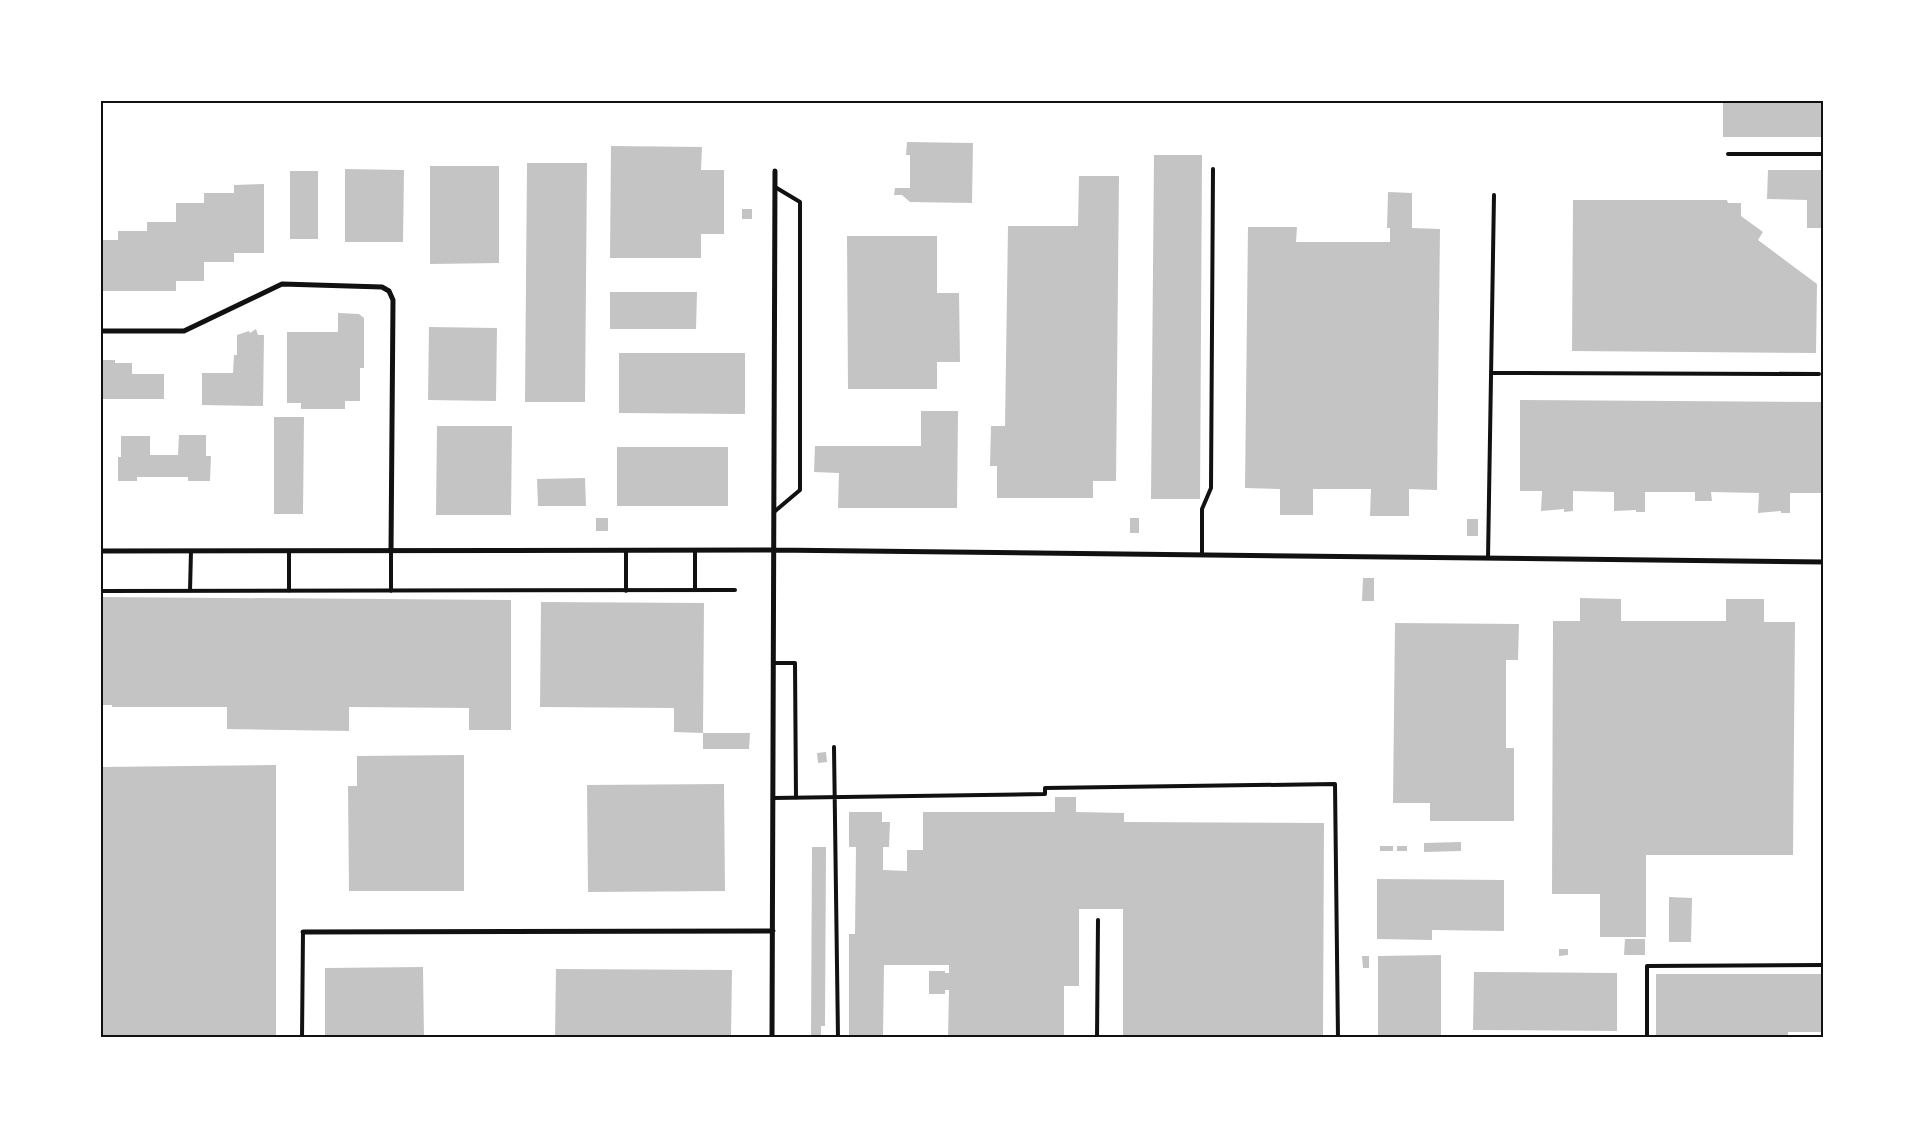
<svg xmlns="http://www.w3.org/2000/svg" width="1925" height="1139" font-family="'IBM Plex Serif',serif">
<rect width="100%" height="100%" fill="#fff"/>
<path fill="#c4c4c4" d="M1723 101H1824V137H1723Z
M907 142 973 143 972 203 910 202 902 195H894L895 188H910V155H906Z
M611 146 702 147 701 170H724V234H701V258H610Z
M1154 155H1202L1200 499H1151Z
M527 163H587L585 402H525Z
M430 166H499V263L430 264Z
M345 169 404 170 403 242H345Z
M1768 170H1824V228H1807V200L1767 199Z
M290 171H318V239H290Z
M1079 176H1119L1116 481H1093V498H997V466H990L991 426H1005L1008 226H1078Z
M264 184V253H234V262H204V281H176V291H101V240H118V231H147V222H176V203H204V193H234V185Z
M1388 192 1412 193V228L1440 229 1437 490 1409 489V516H1370L1371 489H1313V515H1280V489L1245 488 1248 227H1297L1296 242H1390V228H1387Z
M1573 200H1727L1728 203H1741V216L1763 232 1758 240 1817 284 1816 353 1572 351Z
M742 209H752V219H742Z
M847 236H937V293H959L960 362H937V389H848Z
M610 292H697L696 329H610Z
M338 313 359 314 364 318V368H360V401H345V409H301V403H287V332H338Z
M429 327 497 328 496 401 428 400Z
M256 329 258 335H264L263 406 202 405V373H233L234 355H237V335L249 331 250 333Z
M619 353H745V414L619 413Z
M101 360H115V363H132V374H164V399H101Z
M1520 400 1824 402V493H1790V513H1781V511L1758 513 1759 493 1711 492 1712 501H1695V492H1645V512H1636V510L1614 511V492L1573 491V511L1564 512V509L1541 511 1542 491H1520Z
M921 411H958L957 508H838L839 473 814 472 815 446H921Z
M274 417H304L303 514H274Z
M437 426H512L511 515H436Z
M179 435H206V456H211L210 481H188V477H137V481H118V457H121V436H150V455H178Z
M617 447H728V506H617Z
M585 478 586 506H538L537 479Z
M596 518H608V531H596Z
M1130 518H1139V533H1130Z
M1467 519H1478V536H1467Z
M1363 578H1374V601H1362Z
M101 597 511 600V730H469V708L349 707V731L227 729V707H112V705H101Z
M1580 598 1621 599V621H1726V599H1764V622H1795L1793 855H1646V937H1600V894H1552L1553 621H1580Z
M541 602 704 603 703 733 674 732V708L540 707Z
M1395 623 1519 624 1518 660H1506V748H1514V821H1430V803H1393Z
M703 733H750L749 749H703Z
M826 752 827 762 818 763 817 753Z
M464 755V891H349L348 786H357V756Z
M276 765V1038H101V767Z
M724 784 725 891 588 892 587 785Z
M1055 797H1076V812L1124 813V822L1324 823 1323 1038H1123V909H1079V986H1064V1038H948L949 990H945V994H929V971H945V973H949V965H884L883 1038H849V934H855L856 847H849V812H882V822H890L889 847H883V870L907 871V850H923V812H1055Z
M1461 842V851L1424 852V843Z
M1380 846H1393V851H1380Z
M1397 846H1407V851H1397Z
M812 847H826L825 1026H821V1038H811Z
M1377 879 1504 880V931L1432 930V940L1377 939Z
M1669 897 1692 898 1691 942H1669Z
M1625 939H1645V955H1624Z
M1559 949H1568V955L1559 956Z
M1441 955V1038H1378V956Z
M1362 956H1369V968H1363Z
M423 967 424 1038H325V968Z
M556 969 732 970 731 1038H555Z
M1474 972 1617 973V1031L1473 1030Z
M1656 974H1824V1032H1788V1038H1656Z"/>
<g fill="none" stroke-linecap="round" stroke-linejoin="round">
<path stroke="#111" stroke-width="4" d="M1728 154H1824
M1491 373 1819 374
M774 512 800 490V202L775 187
M626 551V591
M1202 555V509L1211 488 1213 169
M1488 558 1494 195
M695 590V550
M101 591 735 590
M190 591 191 551
M289 591V552
M391 591V552
M774 663H795L796 798
M834 747 838 1038
M773 798 1045 794V788L1335 784 1338 1038
M302 1038 303 932
M1097 1038 1098 920
M1647 1038V966L1824 965"/>
<path stroke="#111" stroke-width="5" d="M101 331H184L282 284 382 287 389 291 393 300 391 552
M101 551 773 550 1824 562
M303 932 773 931
M772 1038 775 171"/>
</g>
<rect width="1925" height="1139" fill="none" stroke="#ffffff" stroke-width="205"/>
<rect x="102" y="102" width="1720" height="934" fill="none" stroke="#111" stroke-width="2"/>
</svg>
